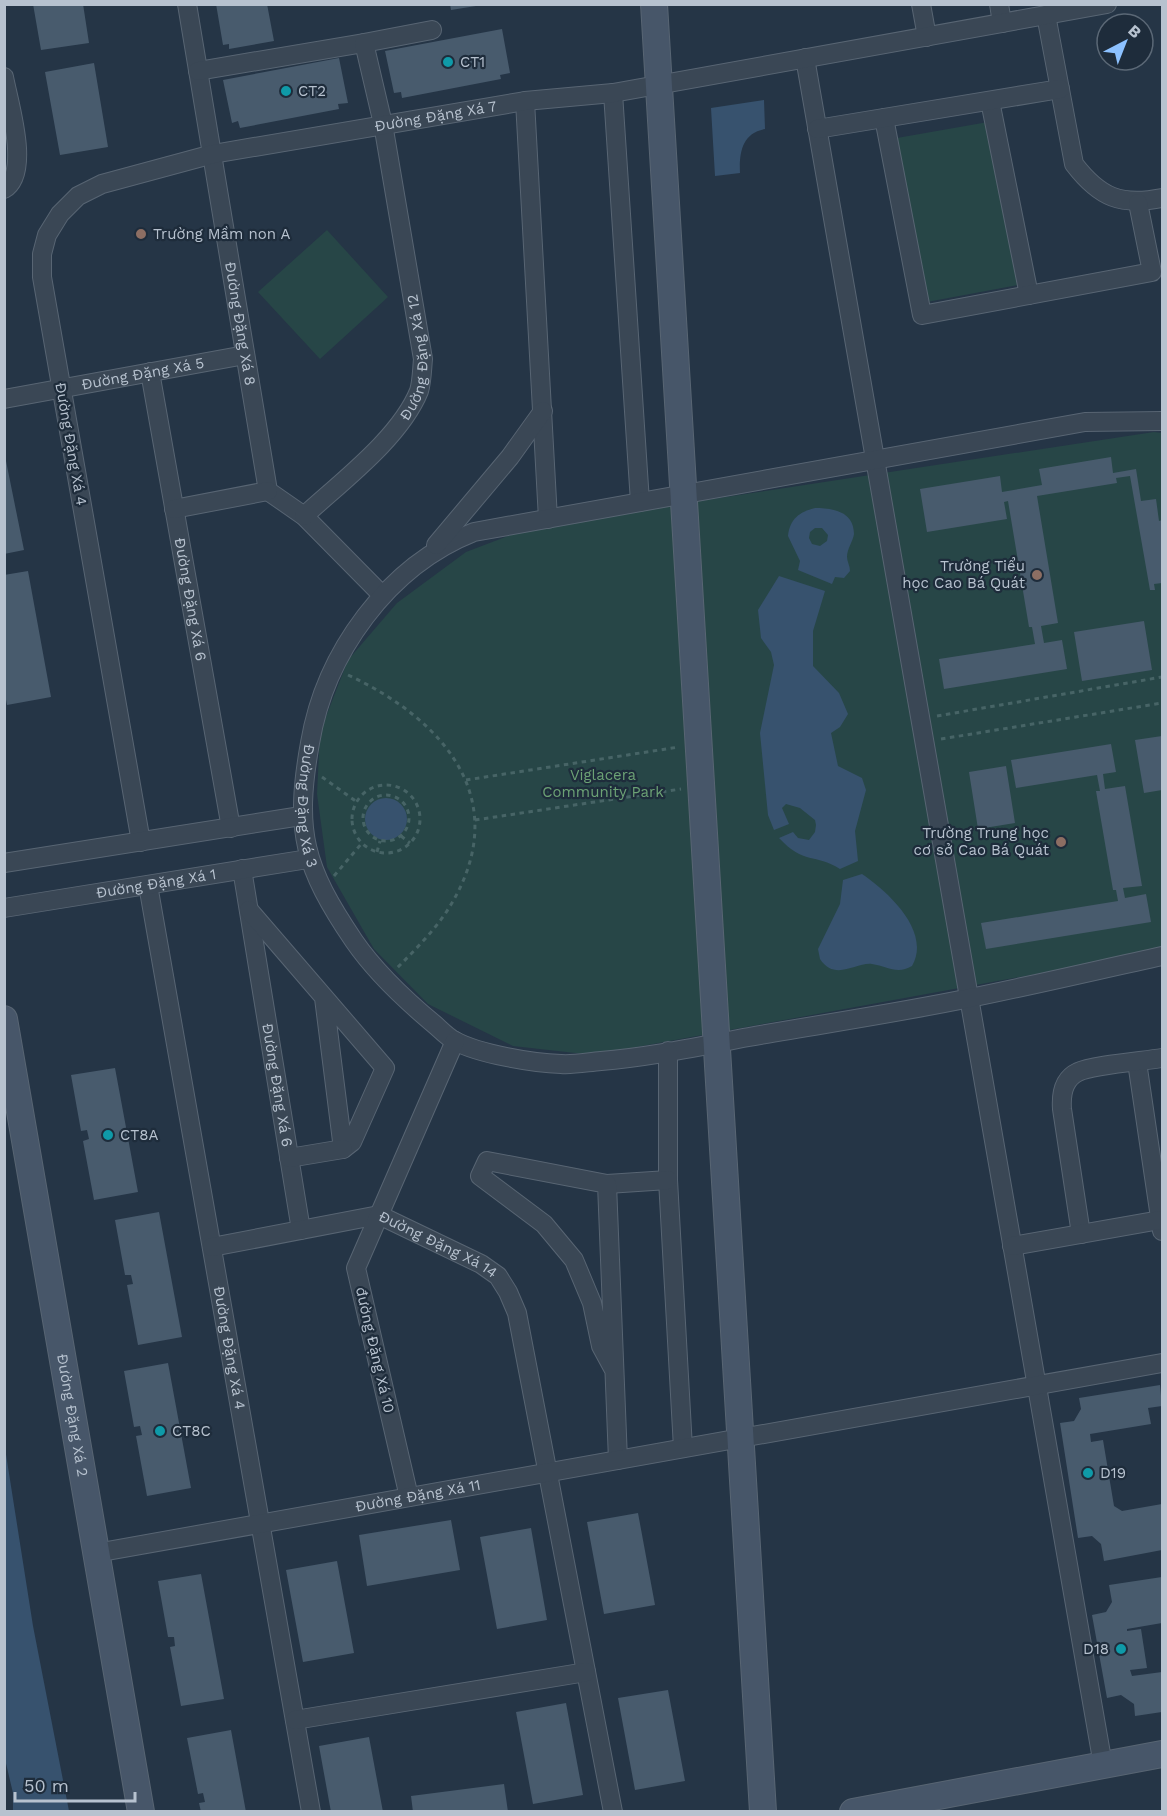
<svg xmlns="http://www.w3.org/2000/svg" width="1167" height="1816" font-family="'Work Sans',sans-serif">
<rect width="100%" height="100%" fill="#253546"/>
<path fill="#274647" d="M988 122 1018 285 927 302 897 138Z
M327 230 388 297 320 359 258 292Z
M1154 432 1162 433V951L593 1055 513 1046 428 1004 374 949 327 867 317 794 320 732 348 660 397 603 466 552 534 526Z"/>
<path fill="#37526e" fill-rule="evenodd" d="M764 100 765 129C742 133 739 153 740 173L715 176 711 108Z
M815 508C832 508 854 511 854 534 853 541 847 549 847 557 847 561 850 566 850 571L844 578 835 577 832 584 798 570 800 561 788 536C790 519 799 512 815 508ZM815 528H822L828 535 827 541 820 546 812 544 809 538 810 532Z
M779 576 825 591 813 631V666L839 693 848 714 840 727 831 733 838 766 862 778 866 790 855 831 858 861 840 869C815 853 804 865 779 838L793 832 798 838 809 840 815 832 816 825 815 820 800 808 786 804 782 808 789 824 774 830 768 815 760 733 774 665 771 652 761 638 758 610Z
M365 819a21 21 0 1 1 42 0a21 21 0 1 1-42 0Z
M862 874C887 891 932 931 912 966 897 975 887 966 872 964 856 962 835 982 820 959L818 949 840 904 843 880Z
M5 1448 33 1626 69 1811H13V1793L4 1755Z"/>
<path fill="#485b6d" d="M33 4H83L89 43 41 50Z
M216 4H267L274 41 229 49V44L223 45Z
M450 4H476V6L451 10Z
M502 29 510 73 500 75 501 79 402 98 401 92 394 93 385 51Z
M339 58 348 103 338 104 339 109 240 128 238 121 232 123 223 80Z
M94 63 108 147 60 155 45 72Z
M4 451 24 550 4 554Z
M1111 457 1113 473 1136 469 1141 501 1156 499 1159 521 1162 520V583L1154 584 1155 590H1150L1130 476 1116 478 1117 483 1037 496 1058 623 1041 626 1044 643 1062 640 1067 669 944 689 939 659 1035 644 1032 627H1029L1008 501 1004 502 1007 519 927 532 920 489 1000 476 1002 492 1042 485 1039 469Z
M28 571 51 697 7 705 4 689V575Z
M1144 621 1152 670 1082 681 1074 632Z
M1162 736V790L1144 793 1135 740Z
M1111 744 1116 772 1103 774 1105 789 1125 786 1142 886 1123 888 1125 898 1146 894 1151 922 986 949 981 923 1118 901 1116 890H1113L1096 791H1100L1097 775 1016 788 1011 760Z
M1006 766 1015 823 978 829 969 772Z
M115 1068 138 1192 94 1200 83 1141 89 1139 87 1130 81 1131 71 1075Z
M159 1212 182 1337 138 1345 127 1285 133 1284 131 1275H125L115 1220Z
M168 1363 191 1488 147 1496 136 1436 142 1435 140 1426 134 1427 124 1371Z
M1160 1385 1162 1406 1148 1408 1151 1424 1090 1434 1091 1442 1103 1440 1114 1506 1122 1511 1162 1504V1550L1104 1561 1101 1544 1092 1536 1078 1538 1060 1423 1074 1421 1081 1409 1079 1398Z
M638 1513 655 1605 604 1614 587 1522Z
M451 1520 460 1570 367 1586 359 1535Z
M531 1528 547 1620 497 1629 480 1537Z
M337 1561 354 1653 303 1662 286 1570Z
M201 1574 224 1699 181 1706 170 1647 175 1646 174 1637H168L158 1581Z
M1162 1577V1623L1127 1629V1631L1141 1629 1147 1668 1130 1670 1132 1676 1162 1672V1712L1135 1716 1134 1704 1121 1695 1107 1698 1092 1615 1106 1612 1112 1602 1109 1585Z
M668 1690 685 1781 635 1790 618 1698Z
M566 1703 583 1795 533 1804 516 1712Z
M231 1730 246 1812H201L199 1803 205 1802 203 1793 198 1794 187 1738Z
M369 1737 383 1812H331L319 1746Z
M504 1784 508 1812H413L411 1796Z"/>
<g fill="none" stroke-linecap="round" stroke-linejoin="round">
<defs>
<g id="street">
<path id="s1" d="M187 4 268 491 304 516 382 595"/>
<path d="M921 4 927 37"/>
<path d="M999 4 1002 23"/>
<path d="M1046 15 1074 164C1100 198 1121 206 1162 198"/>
<path d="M805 58 1103 1765"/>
<path d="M198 71 364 43"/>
<path d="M4 77C9 104 31 173 4 189"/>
<path d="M613 93 640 502"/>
<path d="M525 101 548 519"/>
<path d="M990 101 1029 295"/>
<path d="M884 118 922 315 1152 272 1138 203"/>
<path d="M817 129 1060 89"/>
<path id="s2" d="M150 372 231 828"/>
<path id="s3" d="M4 399 245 355"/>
<path id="s4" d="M1162 421 1085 422 474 532C388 566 325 653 310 743 294 832 304 867 354 941 376 973 404 999 434 1024 440 1029 447 1037 455 1041 479 1054 533 1063 561 1064 574 1065 588 1062 601 1061 651 1057 700 1046 749 1037 822 1024 897 1013 970 998 1034 985 1098 970 1162 956"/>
<path d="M174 509 268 491"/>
<path id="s5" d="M304 516C341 482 400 438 419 391 422 381 422 369 423 359L383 124 364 43 432 30"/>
<path d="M436 545 510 457 543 411"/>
<path id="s6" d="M141 842 42 277V254L47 235 60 214 78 196 102 184 213 154 525 101 613 93 1107 4"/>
<path d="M4 863 301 816"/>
<path id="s7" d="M242 869 301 1230"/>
<path id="s8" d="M148 885 311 1812"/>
<path id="s9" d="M4 908 308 859"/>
<path d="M249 910 385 1068 352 1142 343 1149 324 998"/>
<path d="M668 1051V1180L683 1448"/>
<path d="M1137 1062 1162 1231"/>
<path d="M289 1158 343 1149"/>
<path d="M607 1184 668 1180"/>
<path d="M1081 1234 1062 1109C1061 1095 1063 1079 1078 1072 1092 1065 1144 1061 1162 1058"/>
<path d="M1012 1246 1160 1220"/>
<path id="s10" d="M212 1247 379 1215 481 1264 498 1276 508 1292 517 1313 613 1812"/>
<path d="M614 1370 601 1346 592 1303 574 1260 544 1224 480 1176 487 1161 607 1184 618 1460"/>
<path d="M409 1497 356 1268 455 1041"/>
<path id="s11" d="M96 1553 1162 1363"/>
<path d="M295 1720 586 1672"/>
</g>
<g id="secondary">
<path d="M654 4 763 1812"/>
<path id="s12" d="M4 1019 141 1812"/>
<path d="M853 1812 1162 1754"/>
</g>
</defs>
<use href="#street" stroke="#586573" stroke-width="20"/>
<use href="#secondary" stroke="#586573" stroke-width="28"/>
<path stroke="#476466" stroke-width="3" stroke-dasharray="4.5 4.5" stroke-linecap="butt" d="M348 675C449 722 517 806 445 914 431 934 413 952 396 969
M937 716 1162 677
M941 739 1162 703
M322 777 357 802
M466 780 679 747
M352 819a34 34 0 1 1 68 0a34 34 0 1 1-68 0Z
M363 818a23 23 0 1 1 46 0a23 23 0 1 1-46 0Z
M475 820 681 789
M401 836 410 843
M377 852 380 841
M334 876 362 843"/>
<use href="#street" stroke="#3a4755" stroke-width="18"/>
<use href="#secondary" stroke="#475669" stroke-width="26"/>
</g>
<g fill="#0f9aa8" stroke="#1e2c3b" stroke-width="2">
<circle cx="448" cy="62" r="6"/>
<circle cx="286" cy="91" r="6"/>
<circle cx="108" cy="1135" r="6"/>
<circle cx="160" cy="1431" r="6"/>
<circle cx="1088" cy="1473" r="6"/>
<circle cx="1121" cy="1649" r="6"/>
</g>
<g fill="#8d6e63" stroke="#1e2c3b" stroke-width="2">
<circle cx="141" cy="234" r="6"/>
<circle cx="1037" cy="575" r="6"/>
<circle cx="1061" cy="842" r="6"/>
</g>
<g text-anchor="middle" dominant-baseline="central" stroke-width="4.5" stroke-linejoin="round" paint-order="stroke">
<g font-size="15" fill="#b7c2cf" stroke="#1e2c3b" text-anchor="start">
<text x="460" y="62">CT1</text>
<text x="298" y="91">CT2</text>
<text x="153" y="234">Trường Mầm non A</text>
<text x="1025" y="566" text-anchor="end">Trường Tiểu<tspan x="1025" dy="17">học Cao Bá Quát</tspan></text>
<text x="1049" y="833" text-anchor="end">Trường Trung học<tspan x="1049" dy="17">cơ sở Cao Bá Quát</tspan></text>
<text x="120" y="1135">CT8A</text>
<text x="172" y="1431">CT8C</text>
<text x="1100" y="1473">D19</text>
<text x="1109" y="1649" text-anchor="end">D18</text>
</g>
<g font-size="15" fill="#b7c2cf" stroke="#1e2c3b">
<text stroke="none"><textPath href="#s6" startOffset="1034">Đường Đặng Xá 7</textPath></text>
<text stroke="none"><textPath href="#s1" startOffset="324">Đường Đặng Xá 8</textPath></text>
<text stroke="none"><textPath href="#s5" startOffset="204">Đường Đặng Xá 12</textPath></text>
<text stroke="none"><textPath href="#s3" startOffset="141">Đường Đặng Xá 5</textPath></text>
<text transform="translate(71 444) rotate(80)">Đường Đặng Xá 4</text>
<text stroke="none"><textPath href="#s2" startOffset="231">Đường Đặng Xá 6</textPath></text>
<text stroke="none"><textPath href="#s4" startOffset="1040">Đường Đặng Xá 3</textPath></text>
<text stroke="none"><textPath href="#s9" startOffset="154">Đường Đặng Xá 1</textPath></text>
<text stroke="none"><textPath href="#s7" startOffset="219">Đường Đặng Xá 6</textPath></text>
<text stroke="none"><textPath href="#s10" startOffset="236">Đường Đặng Xá 14</textPath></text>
<text stroke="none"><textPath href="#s8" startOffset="470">Đường Đặng Xá 4</textPath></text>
<text transform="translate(375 1350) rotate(77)">đường Đặng Xá 10</text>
<text stroke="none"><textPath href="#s12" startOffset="402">Đường Đặng Xá 2</textPath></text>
<text stroke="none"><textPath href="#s11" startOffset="327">Đường Đặng Xá 11</textPath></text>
</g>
<g font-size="15" fill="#6ca275" stroke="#1e2c3b">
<text x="603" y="775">Viglacera<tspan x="603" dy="17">Community Park</tspan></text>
</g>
</g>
<rect width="1167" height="1816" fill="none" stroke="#b7c2cf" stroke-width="12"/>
<g transform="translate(1125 42) rotate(42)"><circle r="28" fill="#1e2c3b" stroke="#5b6876" stroke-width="1.5"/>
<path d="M0-4.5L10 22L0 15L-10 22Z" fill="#8cc1ff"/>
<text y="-9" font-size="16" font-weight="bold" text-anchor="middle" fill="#b7c2cf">B</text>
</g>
<path d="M15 1792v9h120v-9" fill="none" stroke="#b7c2cf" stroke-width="3"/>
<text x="24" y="1792" font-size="18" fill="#b7c2cf" stroke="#1e2c3b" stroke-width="4.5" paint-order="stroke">50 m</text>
</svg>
